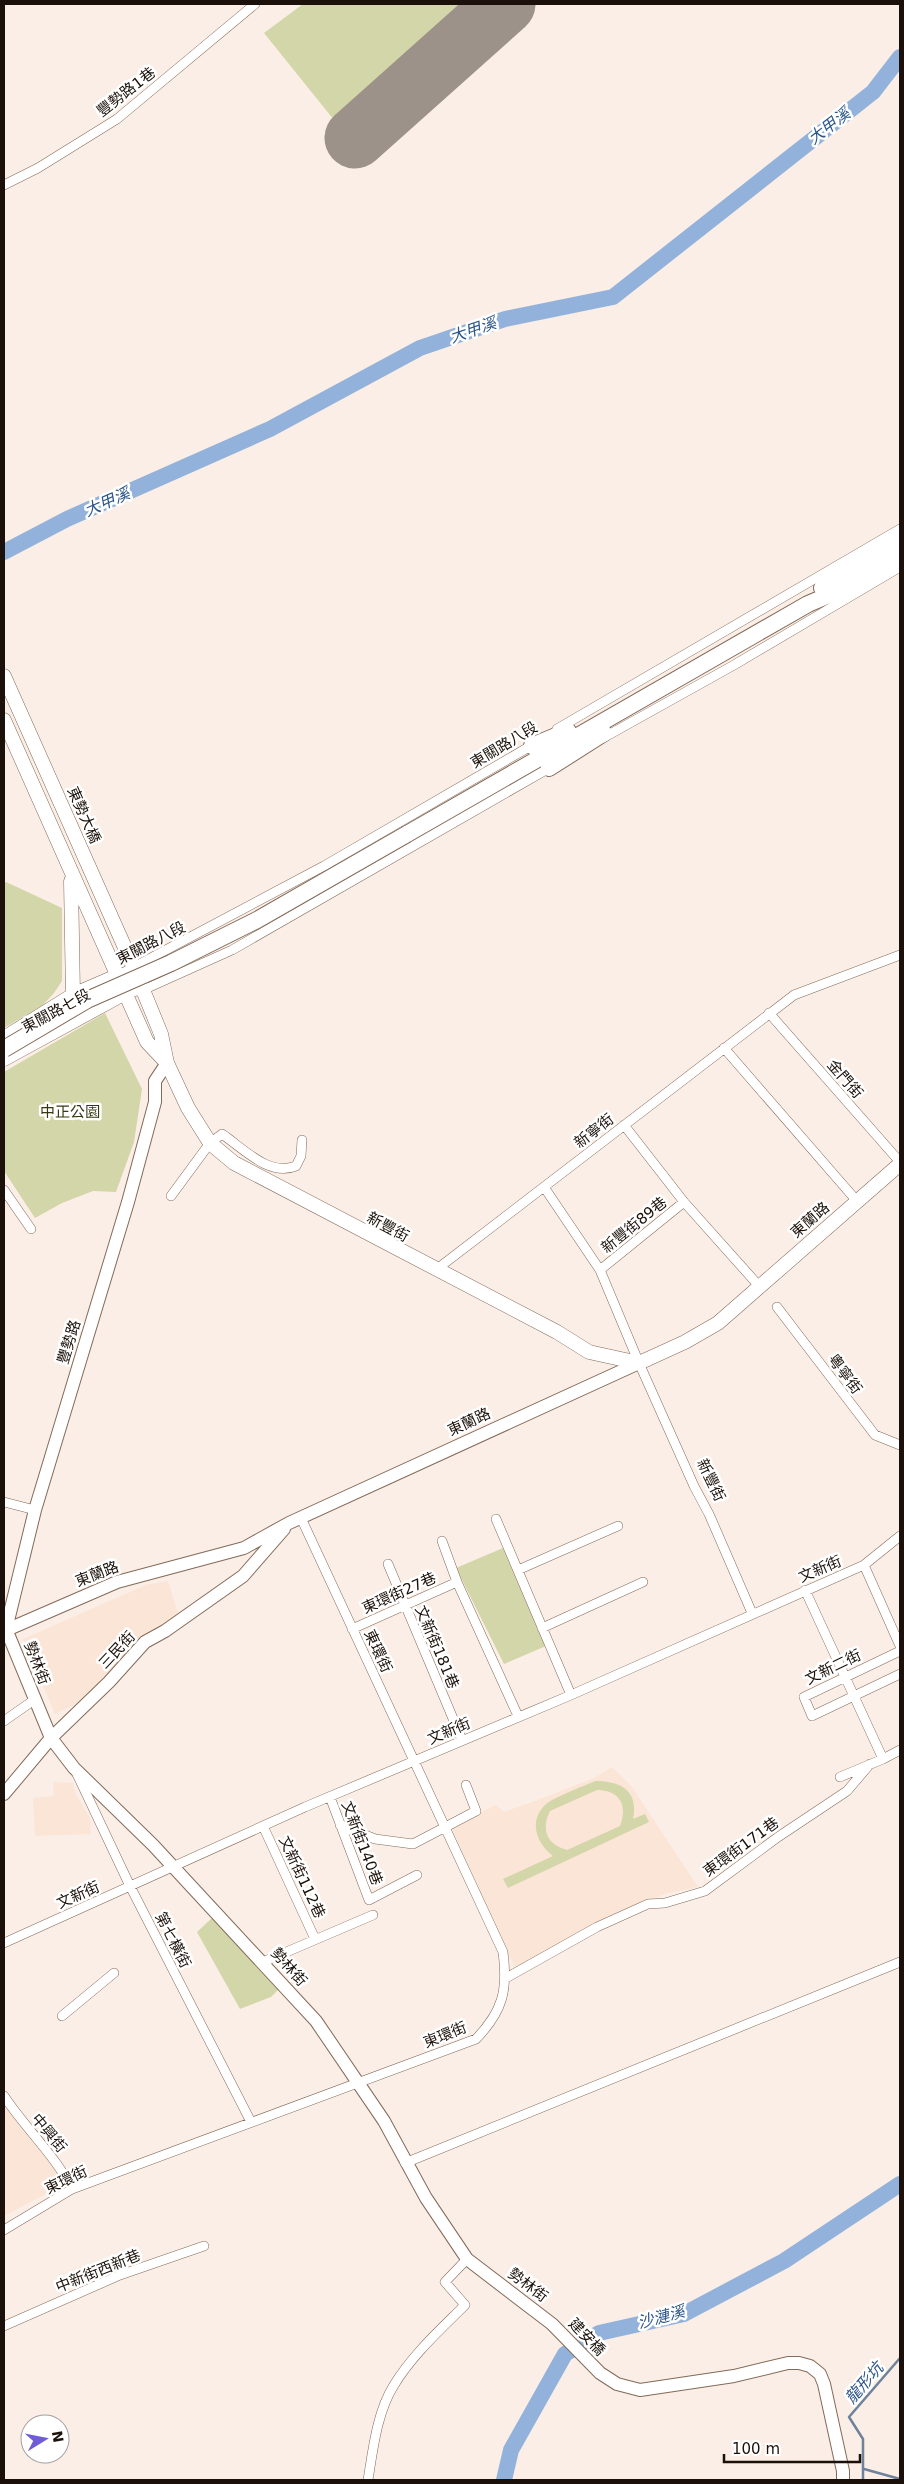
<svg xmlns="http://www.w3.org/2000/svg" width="904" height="2484" font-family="'DejaVu Sans','Noto Sans TC',sans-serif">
<rect width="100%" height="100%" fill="#faeee6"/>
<path fill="#fbe5d6" d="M168 1581 178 1613 134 1648 80 1702 55 1714 23 1639 146 1585Z
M612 1767 632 1787 698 1887 664 1894 597 1922 561 1945 515 1968 451 1826 496 1805 504 1812 540 1799 594 1778Z
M53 1782 73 1783 75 1793 90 1818 91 1834 35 1836 33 1798 54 1796Z
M4 2101 60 2172 63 2181 59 2187 4 2216Z"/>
<path fill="#d3d6a8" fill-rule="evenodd" d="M303 4H534L363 156 264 33Z
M6 882 62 908V981L54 993 43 1005 4 1028V883Z
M105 1013 142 1089 134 1142 116 1192 93 1191 62 1203 35 1218 4 1171V1072Z
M503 1548 546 1646 504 1664 456 1568Z
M595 1781C620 1781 639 1790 633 1819L645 1814 649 1822 508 1888 503 1879 553 1856C537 1844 528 1822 545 1805 552 1798 584 1786 595 1781ZM597 1790C620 1790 628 1806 620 1826L567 1850C546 1844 541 1829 550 1811Z
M213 1917 280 1988 271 1997 240 2009 197 1932Z"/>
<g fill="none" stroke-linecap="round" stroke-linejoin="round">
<path stroke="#6e829c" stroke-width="2.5" d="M864 2469 900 2479
M863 2480V2439L849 2417 900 2358"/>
<path stroke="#92b2db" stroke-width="16" d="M4 552 67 519 270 429 420 348 505 319 613 297 873 92 900 57
M504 2480 511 2450 565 2354 599 2333 684 2314 784 2261 900 2184"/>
<path stroke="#9c928a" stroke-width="61" d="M355 138 505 4"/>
<defs>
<path id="street" d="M4 185 38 168 117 119 255 4
M557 729 900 529
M603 738 734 665 900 567
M117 976 324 866 534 744
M125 993 143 990 232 950 551 767
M769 1013 900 1162
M724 1048 856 1200
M624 1125 684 1202 759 1286
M544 1187 600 1270 639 1363 694 1486 709 1514 752 1613
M4 1190 31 1229
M171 1196 210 1143 222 1134C244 1149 269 1177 296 1166L301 1156 302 1140
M437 1269 794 995 900 955
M600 1270 684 1202
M777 1307 875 1435 900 1445
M4 1502 35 1510
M496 1519 571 1695
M442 1541 457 1582 518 1716
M388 1564 462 1740
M864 1565 900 1646
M518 1570 618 1526
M805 1590 883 1759 900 1750
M542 1628 643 1582
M352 1629 457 1582
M900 1651 804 1697 812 1716 900 1674
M4 1721 34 1700
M77 1774 130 1886 251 2122
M840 1777 883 1759
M330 1797 369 1900 417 1875
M340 1825 375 1839 413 1844 476 1811 466 1785
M263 1826 315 1939
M4 1943 305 1807 571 1695 864 1565 900 1536
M263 1962 373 1915
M506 1978 597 1927 648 1904 665 1903 705 1891 778 1837 847 1791 870 1764
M62 2016 114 1973
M4 2096C25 2128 55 2155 72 2189
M405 2163 900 1962
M4 2230 72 2189 476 2039C503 2011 508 1990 503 1952L301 1518
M4 2326 120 2275 204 2246
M368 2480C373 2449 377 2412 394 2385 413 2354 440 2330 465 2305L445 2282 467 2259"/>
<path id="secondary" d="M6 1629 51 1738 74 1768 153 1845 316 2021 384 2121 426 2198 467 2259 552 2324 600 2373 617 2384 640 2390 734 2376 788 2363H799L810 2366 820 2374 824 2384 843 2471V2480
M6 1629 35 1510 128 1202 155 1102V1081L167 1063
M4 1631 117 1582 244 1548 289 1523 639 1363
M4 1794 51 1738 109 1682 145 1642 165 1631 243 1576 284 1529"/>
<path id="primary" d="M4 676 134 968 161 1034 167 1063 188 1108 210 1143 234 1163 557 1332 589 1352 639 1363 685 1342 718 1323 900 1164
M4 720 147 1042 167 1063
M71 881 73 995
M4 1038 73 995 117 976
M4 1059 125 993"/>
<path id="highway" d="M822 588 900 542
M846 589 900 557
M532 746 568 731
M549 768 604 733
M407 834 808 604 855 584"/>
</defs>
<use href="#street" stroke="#846a58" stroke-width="10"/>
<use href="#secondary" stroke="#846a58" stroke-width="14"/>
<use href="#primary" stroke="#846a58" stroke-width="15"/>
<use href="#highway" stroke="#846a58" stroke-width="18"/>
<use href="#street" stroke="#fff" stroke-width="9"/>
<use href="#secondary" stroke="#fff" stroke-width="12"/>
<use href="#primary" stroke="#fff" stroke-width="14"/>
<use href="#highway" stroke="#fff" stroke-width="16"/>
<defs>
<path id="highway-bridge" d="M4 1049 87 1000 171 963 257 920 407 834"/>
</defs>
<use href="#highway-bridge" stroke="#846a58" stroke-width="18" stroke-linecap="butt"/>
<use href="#highway-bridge" stroke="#fff" stroke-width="16"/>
</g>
<g text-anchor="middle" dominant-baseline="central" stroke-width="5" stroke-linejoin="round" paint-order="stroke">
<g font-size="15" fill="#1b110a" stroke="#fff">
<text transform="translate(126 92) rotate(-38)">豐勢路1巷</text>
<text transform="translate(504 745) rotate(-31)">東關路八段</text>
<text transform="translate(84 815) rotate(66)">東勢大橋</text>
<text transform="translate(151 943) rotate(-27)">東關路八段</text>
<text transform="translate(56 1011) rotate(-28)">東關路七段</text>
<text transform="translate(845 1079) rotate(49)">金門街</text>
<text transform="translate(594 1131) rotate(-38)">新寧街</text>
<text transform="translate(810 1220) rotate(-41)">東蘭路</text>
<text transform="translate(634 1225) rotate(-39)">新豐街89巷</text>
<text transform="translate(388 1227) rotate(28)">新豐街</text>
<text transform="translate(69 1342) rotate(-73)">豐勢路</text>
<text transform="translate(845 1374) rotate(53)">粵寧街</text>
<text transform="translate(469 1422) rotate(-25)">東蘭路</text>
<text transform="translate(711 1480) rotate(64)">新豐街</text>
<text transform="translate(820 1569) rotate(-23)">文新街</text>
<text transform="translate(97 1574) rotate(-21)">東蘭路</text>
<text transform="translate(399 1593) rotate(-24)">東環街27巷</text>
<text transform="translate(437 1647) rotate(67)">文新街181巷</text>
<text transform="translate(117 1650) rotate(-47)">三民街</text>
<text transform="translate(378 1651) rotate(65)">東環街</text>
<text transform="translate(37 1663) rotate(69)">勢林街</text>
<text transform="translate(833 1667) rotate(-26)">文新二街</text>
<text transform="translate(449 1731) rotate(-23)">文新街</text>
<text transform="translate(362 1843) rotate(69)">文新街140巷</text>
<text transform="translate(741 1847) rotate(-36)">東環街171巷</text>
<text transform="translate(302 1877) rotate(65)">文新街112巷</text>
<text transform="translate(78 1895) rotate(-24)">文新街</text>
<text transform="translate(173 1940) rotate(63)">第七橫街</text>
<text transform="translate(289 1967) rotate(48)">勢林街</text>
<text transform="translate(445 2035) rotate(-22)">東環街</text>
<text transform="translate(49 2133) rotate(50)">中興街</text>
<text transform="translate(66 2180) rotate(-26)">東環街</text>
<text transform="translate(98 2271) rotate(-22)">中新街西新巷</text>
<text transform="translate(528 2285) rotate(37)">勢林街</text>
<text transform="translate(587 2337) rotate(46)">建安橋</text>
</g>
<g font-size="15" fill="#383910" stroke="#fff">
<text x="70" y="1112">中正公園</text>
</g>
<g font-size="16" font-style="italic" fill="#2b5589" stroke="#fff">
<text transform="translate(829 126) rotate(-38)">大甲溪</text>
<text transform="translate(473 330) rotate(-19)">大甲溪</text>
<text transform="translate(107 502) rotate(-24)">大甲溪</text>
<text transform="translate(661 2317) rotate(-15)">沙漣溪</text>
<text transform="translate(864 2383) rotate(-49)">龍形坑</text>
</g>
</g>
<rect width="904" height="2484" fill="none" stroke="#1b110a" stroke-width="10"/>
<g transform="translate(45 2439) rotate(80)"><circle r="24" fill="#ffffff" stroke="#a4a09d"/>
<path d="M0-4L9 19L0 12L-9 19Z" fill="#6f5cd6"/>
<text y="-8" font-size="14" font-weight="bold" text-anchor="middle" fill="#1b110a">N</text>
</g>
<path d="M724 2454v8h136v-8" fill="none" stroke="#1b110a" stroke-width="2.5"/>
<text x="732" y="2454" font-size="15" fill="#1b110a" stroke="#ffffff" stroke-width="4" paint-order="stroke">100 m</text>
</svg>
